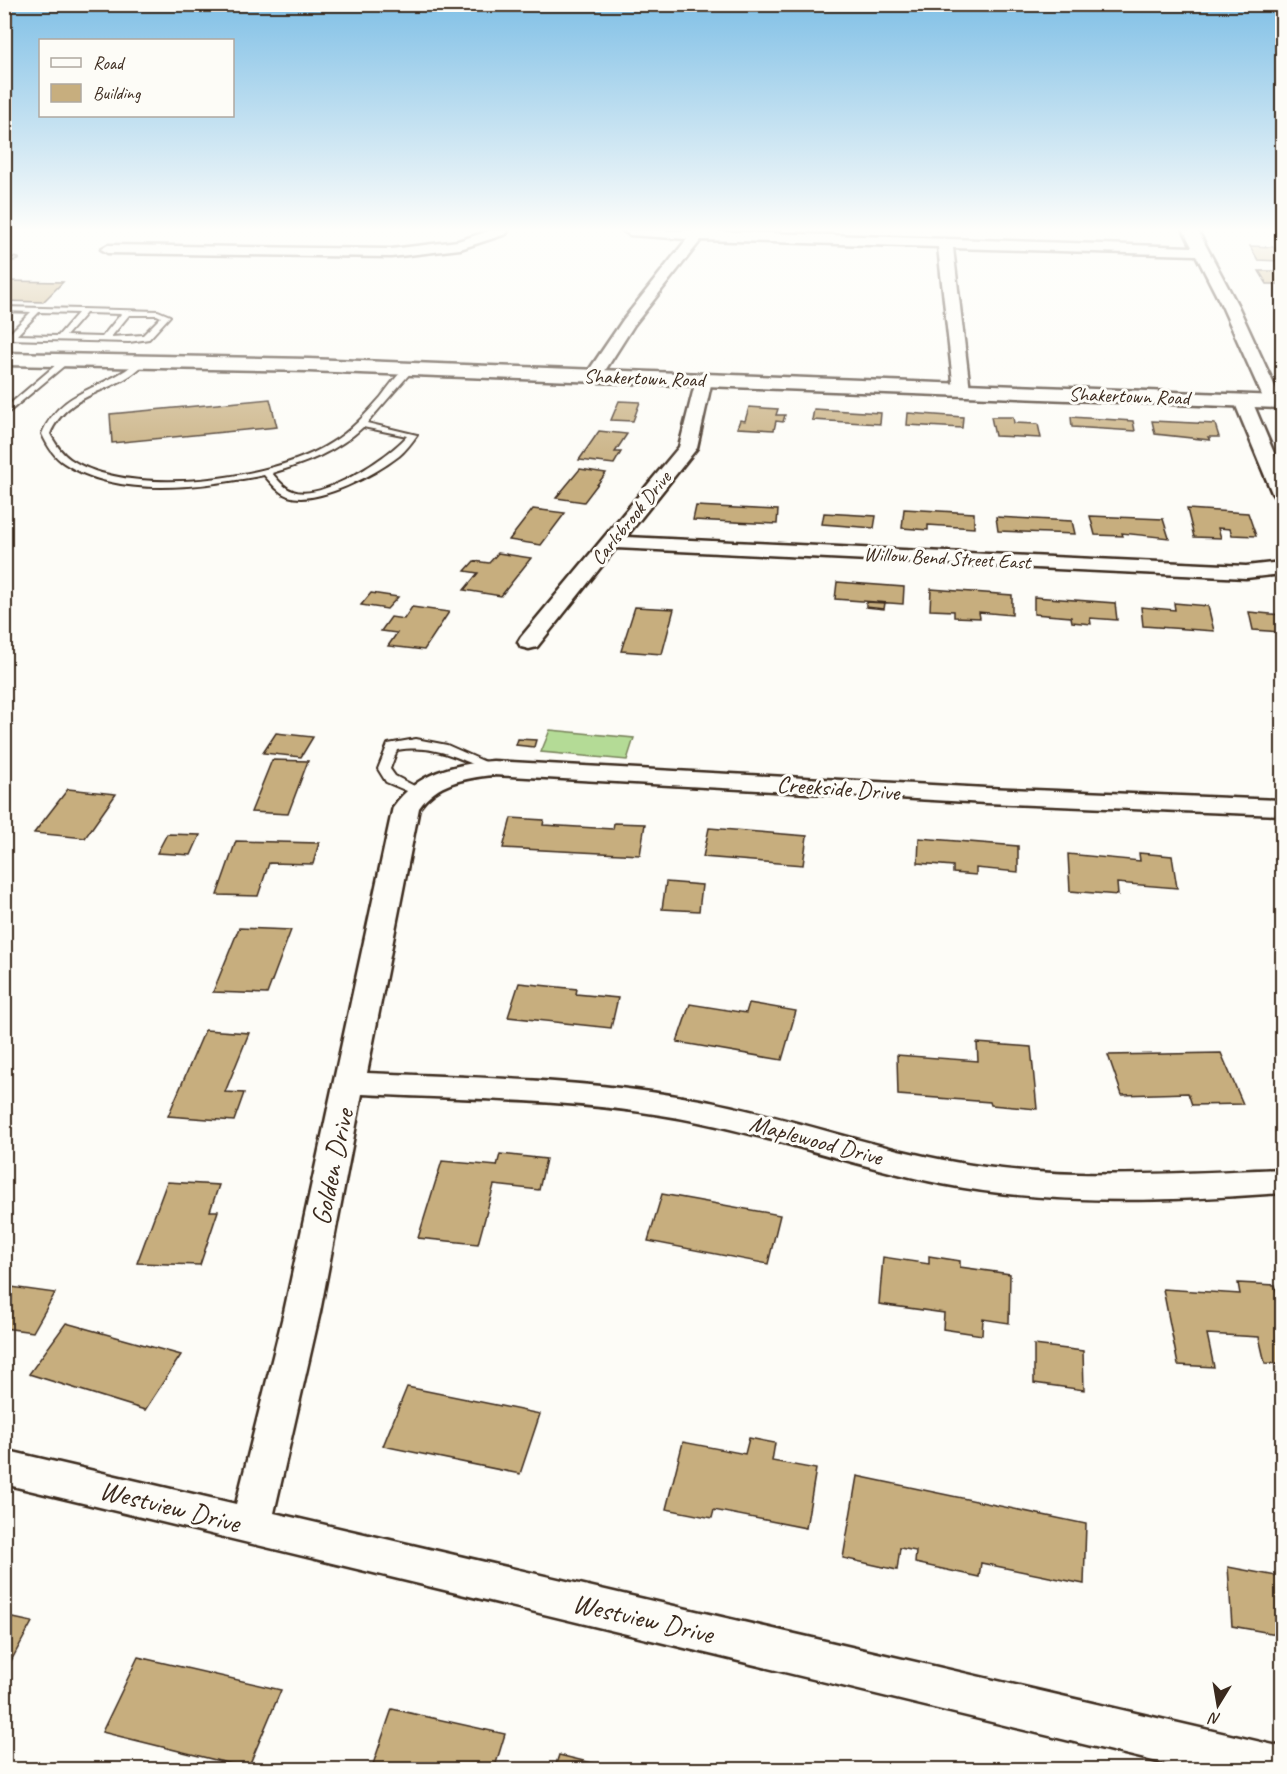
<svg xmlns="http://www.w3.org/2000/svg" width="1287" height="1774" font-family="Caveat,sans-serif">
<rect width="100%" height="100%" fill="#fdfcf7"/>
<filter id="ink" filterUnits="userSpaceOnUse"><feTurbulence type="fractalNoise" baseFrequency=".0167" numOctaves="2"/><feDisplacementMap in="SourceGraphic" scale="12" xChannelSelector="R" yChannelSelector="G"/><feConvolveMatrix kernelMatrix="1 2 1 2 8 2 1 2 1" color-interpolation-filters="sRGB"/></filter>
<g filter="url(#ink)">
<path fill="#b4db96" stroke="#78825a" stroke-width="1.5" d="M550 730 634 738 627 760 541 752Z"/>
<path fill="#c7ae7e" stroke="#3b2a1e" stroke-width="1.5" d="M1250 246 1273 247 1281 261 1258 260Z
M1259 271H1282V284H1267Z
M4 281 63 282 43 302 4 301Z
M270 399 277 427 112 443 110 414Z
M619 401 640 402 633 421 611 420Z
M749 407 778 409 776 415H785L783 422 776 421 774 430 737 428 740 420 745 421Z
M814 409 881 413 880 424 812 420Z
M908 413 963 417 962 428 907 425Z
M991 417H1013L1014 423 1038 424 1041 438 995 436Z
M1071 417 1133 421 1135 431 1072 427Z
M1152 421 1215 424 1219 437H1208L1210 440 1155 434Z
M599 431 627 434 615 452H621L614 464 579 460Z
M580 469 606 473 584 502 556 498Z
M696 506 778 510 777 524 693 520Z
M533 509 565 513 541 545 509 540Z
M904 509 974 513V528L928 525V530L902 528Z
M1187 509 1248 513 1256 536 1232 535 1230 529 1218 528 1221 538 1194 537Z
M824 513 876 516 874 528 822 524Z
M1090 516 1163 519 1169 538 1122 533 1123 536 1095 535Z
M996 517 1072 521 1075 534 998 531Z
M498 553 531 558 501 596 464 590 478 573 465 571 474 561 489 563Z
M837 582 904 587 903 604 835 599Z
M931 589 1012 595V615L979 612 980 618 954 617V611L930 610Z
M371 593 398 597 387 609 361 605Z
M1034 597 1115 603 1117 620 1090 618 1091 624 1072 622 1071 617 1034 614Z
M866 602 885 603 884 609 866 607Z
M1174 603 1208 606 1214 631 1143 626 1141 607 1175 610Z
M412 607 449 612 424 650 388 646 397 633 381 631 391 617 404 619Z
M635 607 674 609 662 654 621 651Z
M1249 612 1282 615V632L1253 630Z
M276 733 313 737 301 757 263 753Z
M518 739 536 740 534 747 516 745Z
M272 760 308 761 288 814 251 812Z
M68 789 116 794 85 838 34 833Z
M511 818 544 820 543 825 613 829 614 823 645 824 640 855 503 848Z
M709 828 807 836 803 865 703 857Z
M167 834 200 835 191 855 157 853Z
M919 838 1018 846V872L976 868V875L953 873V866L918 863Z
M236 841 319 843 313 864 269 863 258 896 217 895Z
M1139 853 1172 856 1177 888 1117 883 1118 895 1070 891 1068 854 1140 861Z
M666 882 702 885 699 911 662 909Z
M239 928 291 930 267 994 213 992Z
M519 983 577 989 576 994 618 998 611 1028 508 1017Z
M749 1003 796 1011 782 1060 677 1042 690 1004 746 1013Z
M205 1030 249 1033 225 1092 244 1093 234 1121 168 1116Z
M977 1043 1031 1047 1037 1109 991 1105 990 1102 898 1095 897 1055 978 1061Z
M1221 1053 1243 1104 1192 1105 1188 1093 1122 1095 1108 1055Z
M500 1154 546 1159 539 1190 494 1185 478 1244 418 1238 442 1161 497 1166Z
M167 1182 219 1185 210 1211H218L200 1265 137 1263Z
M662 1194 780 1215 768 1264 648 1241Z
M929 1256 960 1261V1267L1010 1274 1009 1323 983 1319 982 1335 943 1329 944 1313 879 1304 883 1257 929 1264Z
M1238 1283 1275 1285 1282 1313V1364L1265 1363 1259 1337 1207 1334 1214 1367 1178 1365 1163 1289 1240 1294Z
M4 1286 55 1293 33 1332 4 1328Z
M66 1323 181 1355 145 1410 29 1374Z
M1034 1345 1083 1351 1084 1390 1034 1383Z
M407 1387 540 1414 520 1474 383 1446Z
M749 1438 775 1443 772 1461 816 1469 806 1528 714 1510 712 1518 666 1509 683 1442 745 1454Z
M857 1476 1086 1524 1084 1584 981 1563 979 1577 915 1563 916 1551 900 1548 897 1570 843 1558Z
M1228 1567 1282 1577V1635L1232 1626Z
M4 1616 32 1622 4 1674Z
M138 1657 281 1690 248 1768 102 1732Z
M392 1709 505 1734 494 1770H371Z
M559 1755 621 1770H554Z"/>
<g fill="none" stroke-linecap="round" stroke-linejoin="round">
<defs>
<path id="lane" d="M4 257 18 259 4 261Z
M4 307 158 311 170 316 149 339 129 342 4 339V335H8L31 312 4 311ZM39 312 78 313 58 336 17 335ZM86 313 121 314 102 337 66 336ZM129 315H157L161 317 143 335 111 337Z
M64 358 71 360 4 416V409Z
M139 360 146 362C116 395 70 388 50 434 55 443 61 453 70 459 129 499 274 480 331 443 351 431 366 414 381 397 389 387 398 372 409 367H412V371L367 423 417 435C412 442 406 450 399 456 376 474 317 506 288 496 278 492 271 483 264 475 204 487 118 499 64 463 54 457 47 445 42 434 62 387 104 391 139 360ZM363 427 407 436C389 457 321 502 293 491 284 488 278 480 272 473 306 463 336 452 363 427Z
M416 739 447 745 499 768 493 772 489 771C456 757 434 744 397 750L390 769 395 776 424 791 418 795 414 794 386 782 378 769 388 744Z"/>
<path id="street" d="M489 231H508L506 234 460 249 391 257 108 253 101 249 108 245 391 249 458 241Z
M623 231H708L1192 247 1184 231H1198L1238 306 1282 402 1274 407 1268 406 1265 402 1222 306 1196 255 953 248 970 390 968 394H956L954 390 938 247 701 240 634 325 599 380H587L585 376 623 320 687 239 630 235Z
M704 375 712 380 697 448 626 537 1246 566 1282 562V574L1246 578 616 548 537 647 529 649 521 647 518 642 521 637 679 447 696 380Z
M1243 396 1249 397 1252 401 1282 472V499L1275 497 1272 493 1234 401 1237 397Z
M493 761 986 788 1282 800V815L986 803 493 775C464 778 437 783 419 808L367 1073C478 1078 590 1079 700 1100 796 1118 888 1154 985 1167 1083 1180 1183 1173 1282 1169V1193C1170 1201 1053 1206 942 1184 848 1165 756 1130 661 1115 562 1099 462 1099 362 1094L320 1312 274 1513 1282 1747V1770H1191L4 1484V1450L236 1504 284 1312 393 807C417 773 453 764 493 761Z"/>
<path id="secondary" d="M4 353 308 359 1282 396V408L308 371 4 365Z"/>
</defs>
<use href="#lane" stroke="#3b2a1e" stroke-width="4"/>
<use href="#street" stroke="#3b2a1e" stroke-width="5"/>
<use href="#secondary" stroke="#3b2a1e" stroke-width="5"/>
<use href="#lane" fill="#fdfcf7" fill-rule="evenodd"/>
<use href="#street" fill="#fdfcf7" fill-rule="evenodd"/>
<use href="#secondary" fill="#fdfcf7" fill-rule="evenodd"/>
</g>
</g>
<linearGradient id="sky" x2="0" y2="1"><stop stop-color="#81c0e6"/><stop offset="0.48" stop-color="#fefefb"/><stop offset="1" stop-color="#fefefb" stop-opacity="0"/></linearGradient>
<rect width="1287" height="479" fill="url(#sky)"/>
<g text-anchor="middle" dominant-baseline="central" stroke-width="6" stroke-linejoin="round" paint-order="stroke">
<g font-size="20" fill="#3b2a1e" stroke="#fdfcf7">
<text transform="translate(644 378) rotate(2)">Shakertown Road</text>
<text transform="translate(1129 396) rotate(2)">Shakertown Road</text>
<text transform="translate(631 518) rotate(-51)">Carlsbrook Drive</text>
<text transform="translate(947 558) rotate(3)">Willow Bend Street East</text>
</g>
<g font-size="24" fill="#3b2a1e" stroke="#fdfcf7">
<text transform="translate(838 788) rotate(4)">Creekside Drive</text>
<text transform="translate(816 1140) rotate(15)">Maplewood Drive</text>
</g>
<g font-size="28" fill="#3b2a1e" stroke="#fdfcf7">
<text transform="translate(332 1167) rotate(-78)">Golden Drive</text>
<text transform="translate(170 1506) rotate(14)">Westview Drive</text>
<text transform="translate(643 1618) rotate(13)">Westview Drive</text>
</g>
</g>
<rect width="1287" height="1774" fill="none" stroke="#fdfcf7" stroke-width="24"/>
<rect x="12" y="12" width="1263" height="1750" fill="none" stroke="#3b2a1e" stroke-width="2" filter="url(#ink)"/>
<rect x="39" y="39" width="195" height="78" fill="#fdfcf7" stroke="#afa8a0" stroke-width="1.5"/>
<rect x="51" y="58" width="30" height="9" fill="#fdfcf7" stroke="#afa8a0" stroke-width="1.5"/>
<text x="93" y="69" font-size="18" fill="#3b2a1e">Road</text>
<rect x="51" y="84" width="30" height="18" fill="#c7ae7e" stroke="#afa8a0" stroke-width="1.5"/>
<text x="93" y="99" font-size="18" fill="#3b2a1e">Building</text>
<g transform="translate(1218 1705) rotate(191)" stroke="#fdfcf7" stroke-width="4.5" paint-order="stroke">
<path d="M0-4.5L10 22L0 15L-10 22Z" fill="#3b2a1e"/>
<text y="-9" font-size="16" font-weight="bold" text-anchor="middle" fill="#3b2a1e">N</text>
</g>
</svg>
